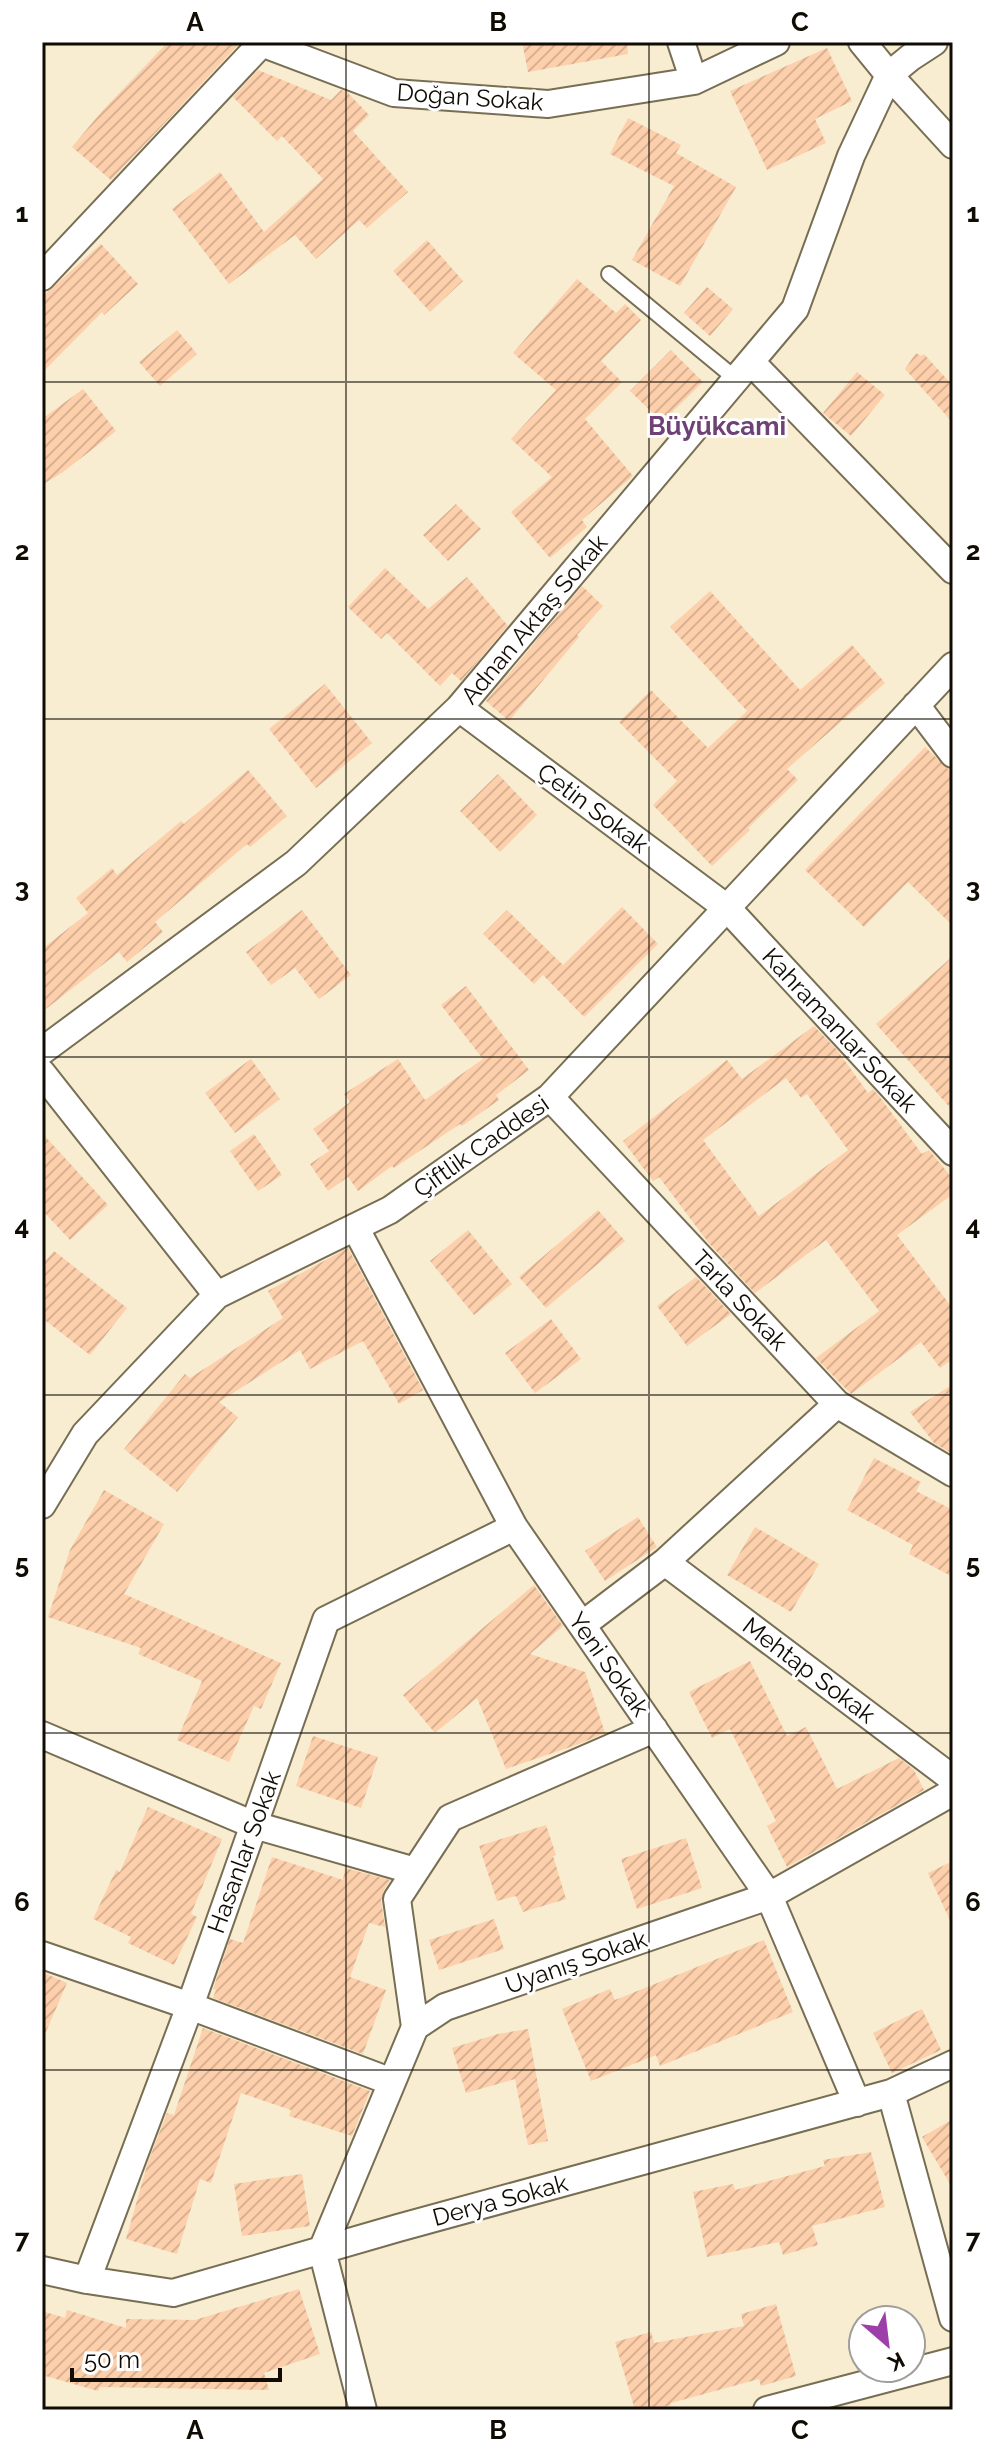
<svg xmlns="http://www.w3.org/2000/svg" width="995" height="2452" font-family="Raleway,sans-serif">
<defs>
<pattern id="building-hatch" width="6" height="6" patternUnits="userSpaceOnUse" patternTransform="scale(2)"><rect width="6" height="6" fill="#fecfab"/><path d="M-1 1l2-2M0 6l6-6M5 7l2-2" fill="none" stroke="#d9b192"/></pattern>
</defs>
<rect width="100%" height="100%" fill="#f8edd1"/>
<path fill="url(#building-hatch)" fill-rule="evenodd" d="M168 42H241L111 180 72 147 103 110Z
M522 42H627L628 54 528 72Z
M827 48 852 101 815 119 826 143 767 170 730 91Z
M258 70 331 100 341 90 347 92 369 115 353 131 408 192 367 228 359 220 316 259 295 235 229 284 172 209 220 172 264 232 323 179 282 136 277 141 233 97Z
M628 118 681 145 676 153 736 187 680 286 632 260 674 186 610 154Z
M427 240 463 281 430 312 393 271Z
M101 244 138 284 104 315 102 312 42 373V297Z
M577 279 616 313 625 304 641 320 601 361 622 382 585 419 633 476 582 520 587 527 550 558 511 512 552 477 511 439 556 390 513 353Z
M707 287 733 309 710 336 684 313Z
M177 330 197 354 160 386 139 362Z
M671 350 703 382 662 422 630 391Z
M916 353 921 356 924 354 953 386V423L905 369Z
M857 372 885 395 851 436 823 413Z
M83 389 116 431 63 472 42 485V419Z
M456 504 481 529 448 561 423 535Z
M385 568 428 609 467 577 508 626 461 681 452 673 440 686 387 633 381 639 348 607Z
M582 586 603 606 577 635 579 637 509 721 486 701Z
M710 591 800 690 852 645 885 683 787 769 798 780 748 828 750 830 712 866 653 805 677 781 619 722 651 690 708 748 747 711 670 627Z
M325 684 372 743 316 788 269 729Z
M925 747 953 774V926L908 882 864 927 805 870Z
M248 770 287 816 250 847 247 844 155 922 163 932 127 962 119 952 42 1012V949L88 913 76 898 112 868 117 875 181 821 184 824Z
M498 774 537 815 500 852 460 811Z
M622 907 658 944 584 1017 543 975 534 984 483 934 507 910 563 965Z
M302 910 351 975 319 999 295 968 271 985 246 952Z
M953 956V1111L876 1024Z
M466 986 529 1070 496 1095 499 1100 462 1126 460 1124 394 1168 392 1166 358 1191 348 1177 328 1191 310 1164 329 1151 313 1129 350 1102 344 1094 398 1059 425 1100 483 1059 441 1005Z
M814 1026 837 1050 868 1093 873 1089 879 1096 922 1154 929 1150 953 1179V1194L897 1235 953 1309V1359L940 1368 921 1342 851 1394 816 1358 879 1311 826 1240 755 1293 708 1242 659 1177 653 1181 623 1141 727 1060 742 1079ZM786 1078 801 1098 807 1094 848 1150 759 1216 703 1140Z
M251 1059 280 1099 235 1133 205 1093Z
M42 1133 108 1205 70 1240 42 1210Z
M254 1134 282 1175 258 1191 230 1151Z
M598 1210 625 1241 546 1308 519 1277Z
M468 1230 512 1284 474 1315 430 1261Z
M348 1248 423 1390 399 1404 363 1341 310 1369 300 1350 219 1402 238 1417 177 1492 124 1449 185 1374 190 1378 283 1318 268 1291Z
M54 1251 127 1308 90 1355 42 1318V1265Z
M696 1277 731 1314 687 1346 657 1306Z
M551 1319 581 1359 535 1393 505 1353Z
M953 1384V1454L934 1443 910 1412Z
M874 1458 921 1482 916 1491 953 1510V1577L909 1554 913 1545 847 1510Z
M104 1490 164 1524 124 1594 281 1663 261 1709 254 1706 229 1762 177 1740 202 1681 138 1654 141 1648 48 1617 70 1550Z
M638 1517 657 1547 605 1581 585 1551Z
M755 1527 819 1564 791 1612 727 1575Z
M534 1585 563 1626 530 1654 585 1672 605 1733 579 1744 506 1769 477 1698 435 1733 403 1695Z
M750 1661 787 1736 806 1727 837 1789 899 1758 914 1770 924 1790 787 1867 767 1826 776 1821 730 1729 712 1738 689 1692Z
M313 1736 378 1757 361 1808 296 1786Z
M148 1807 222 1839 191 1914 197 1917 174 1965 128 1943 131 1937 93 1919 116 1870 120 1872Z
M546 1825 556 1855 553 1856 566 1899 523 1912 516 1896 497 1901 479 1846Z
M686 1838 702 1888 637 1909 621 1859Z
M272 1857 343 1880 345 1868 390 1880 384 1890 381 1900 385 1927 369 1923 350 1977 386 1990 363 2054 213 1998 216 1990 213 1989 230 1939 243 1943Z
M953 1861V1927L928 1873Z
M494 1919 504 1949 439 1970 429 1940Z
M764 1940 793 2012 660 2066 656 2055 591 2081 562 2009 610 1989 615 2000Z
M42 1972 67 1983 42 2041Z
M922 2009 941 2050 892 2073 873 2033Z
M203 2028 370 2091 352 2136 289 2116 291 2110 241 2093 211 2183 200 2179 177 2254 126 2239 148 2162 167 2113 174 2115Z
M528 2029 548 2141 528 2145 515 2079 466 2093 452 2048 498 2034Z
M953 2119V2189L922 2137Z
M871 2152 885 2207 812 2226 818 2245 783 2255 779 2242 707 2257 693 2192 733 2184 735 2190 825 2166 823 2160Z
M302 2174 310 2226 242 2236 234 2184Z
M299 2289 320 2354 264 2373 269 2390 100 2387 98 2391 42 2375V2311L65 2318 67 2310 126 2328V2319L195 2320Z
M776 2304 796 2376 761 2386 759 2379 671 2403V2405L652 2410H635L615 2342 651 2332 654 2343 744 2326 741 2314Z"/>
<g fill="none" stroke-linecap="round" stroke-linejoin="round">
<defs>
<path id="service" d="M609 274 736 379"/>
<path id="minor" d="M259 42 394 93 548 104 694 81 776 42
M681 42 694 81
M862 42 889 75 953 145
M42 277 261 44
M751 362 953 570
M916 705 953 754
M459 708 727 908 953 1152
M42 1051 296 863 459 708 795 309 851 156 889 75 911 57 934 42
M42 1073 217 1295
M550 1097 837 1404 953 1473
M355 1227 514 1527 769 1896 857 2103
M42 1505 85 1434 217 1295 390 1210 550 1097 953 666
M665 1562 953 1779
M582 1625 665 1562 837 1404
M42 1735 254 1825 415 1871
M42 1955 190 2006 392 2082
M415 2027 397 1899 450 1818 654 1729
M891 2093 953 2318
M42 2270 87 2280 173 2293 398 2228 891 2093 953 2064
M87 2280 190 2006 326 1620 514 1527
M363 2410 322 2250 415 2027 445 2007 769 1896 953 1792
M767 2410 953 2361"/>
</defs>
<use href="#service" stroke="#776e54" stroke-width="18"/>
<use href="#minor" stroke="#776e54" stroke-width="30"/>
<use href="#service" stroke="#fff" stroke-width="14"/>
<use href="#minor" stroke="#fff" stroke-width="26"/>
</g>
<path fill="none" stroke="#100c04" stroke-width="2" stroke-opacity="0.55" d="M346 42V2410M649 42V2410M42 382H953M42 719H953M42 1057H953M42 1395H953M42 1733H953M42 2070H953"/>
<g text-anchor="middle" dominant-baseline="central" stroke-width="6" stroke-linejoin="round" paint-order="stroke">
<g font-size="24" fill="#100c04" stroke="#fff">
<text transform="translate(470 97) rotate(4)">Doğan Sokak</text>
<text transform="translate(534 619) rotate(-50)">Adnan Aktaş Sokak</text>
<text transform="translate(593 808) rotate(37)">Çetin Sokak</text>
<text transform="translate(840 1030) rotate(47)">Kahramanlar Sokak</text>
<text transform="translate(481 1146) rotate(-35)">Çiftlik Caddesi</text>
<text transform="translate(740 1300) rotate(47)">Tarla Sokak</text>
<text transform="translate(609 1664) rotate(55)">Yeni Sokak</text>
<text transform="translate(809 1670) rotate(37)">Mehtap Sokak</text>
<text transform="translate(244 1852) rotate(-70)">Hasanlar Sokak</text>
<text transform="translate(576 1962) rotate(-19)">Uyanış Sokak</text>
<text transform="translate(500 2200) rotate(-15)">Derya Sokak</text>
</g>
<g font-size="26" font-weight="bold" fill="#6f4175" stroke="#fff">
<text x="717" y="426">Büyükcami</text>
</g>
</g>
<rect width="995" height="2452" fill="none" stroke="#ffffff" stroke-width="88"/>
<g transform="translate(887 2344) rotate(152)"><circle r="38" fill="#ffffff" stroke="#9f9e9b" stroke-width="2"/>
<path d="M0-6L14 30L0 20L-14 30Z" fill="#9c3fa9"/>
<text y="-12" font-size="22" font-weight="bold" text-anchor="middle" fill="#100c04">K</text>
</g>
<path d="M72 2368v12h208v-12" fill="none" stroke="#100c04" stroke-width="4"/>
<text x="84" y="2368" font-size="24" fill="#100c04" stroke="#ffffff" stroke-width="6" paint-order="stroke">50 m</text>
<rect x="44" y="44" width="907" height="2364" fill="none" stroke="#100c04" stroke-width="3"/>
<g font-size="26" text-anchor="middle" font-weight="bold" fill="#100c04">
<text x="195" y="31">A</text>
<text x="498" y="31">B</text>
<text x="800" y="31">C</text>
<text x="22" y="222">1</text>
<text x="973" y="222">1</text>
<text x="22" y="560">2</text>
<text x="973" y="560">2</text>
<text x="22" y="897">3</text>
<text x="973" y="897">3</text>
<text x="22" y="1235">4</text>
<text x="973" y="1235">4</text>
<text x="22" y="1573">5</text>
<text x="973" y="1573">5</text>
<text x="22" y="1911">6</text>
<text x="973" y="1911">6</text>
<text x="22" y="2248">7</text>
<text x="973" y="2248">7</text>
<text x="195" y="2439">A</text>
<text x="498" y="2439">B</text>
<text x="800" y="2439">C</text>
</g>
</svg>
